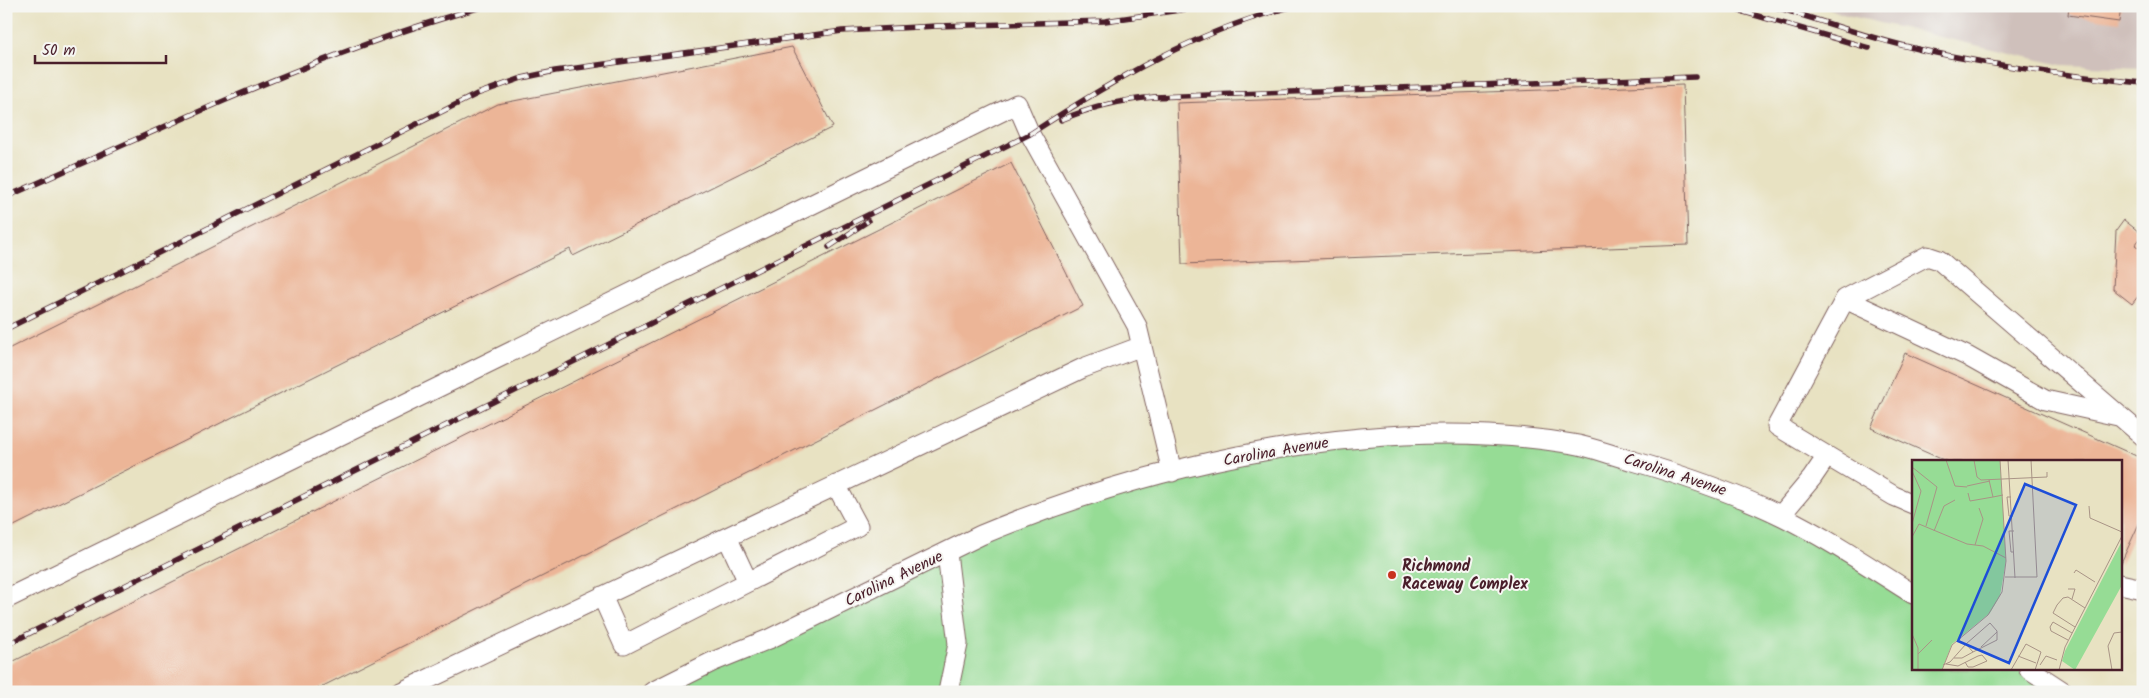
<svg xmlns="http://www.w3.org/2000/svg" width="2149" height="698" font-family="Kalam,sans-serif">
<rect width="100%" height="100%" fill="#f6f6f2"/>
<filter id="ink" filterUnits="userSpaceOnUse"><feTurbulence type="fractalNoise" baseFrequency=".02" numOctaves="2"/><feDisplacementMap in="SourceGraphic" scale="10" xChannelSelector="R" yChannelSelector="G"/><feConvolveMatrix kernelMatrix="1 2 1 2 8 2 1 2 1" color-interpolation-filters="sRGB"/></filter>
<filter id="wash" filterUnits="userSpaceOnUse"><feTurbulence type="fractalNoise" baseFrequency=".0096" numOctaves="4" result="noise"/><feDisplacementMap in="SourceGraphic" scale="20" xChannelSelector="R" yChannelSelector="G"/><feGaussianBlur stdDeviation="1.12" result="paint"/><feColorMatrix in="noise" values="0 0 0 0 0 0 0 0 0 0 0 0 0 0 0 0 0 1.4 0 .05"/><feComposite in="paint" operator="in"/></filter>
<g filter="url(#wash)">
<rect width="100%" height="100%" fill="#e8e2c2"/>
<path fill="#cfc0bb" d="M1824 6H2143V68L2061 65 1842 14Z"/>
<path fill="#96dc95" stroke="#707e60" d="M1527 439 1701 482 1913 594V669H2029L2064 692H652L981 535 1283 448Z"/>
<g id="blocks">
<path fill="#ecb597" d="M2069 6H2121L2119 22 2068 15Z
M792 47 833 127 573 256 570 249 6 530V350L498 104Z
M1683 85 1688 245 1182 264 1177 103Z
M1011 163 1083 306 311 692H6V665Z
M2124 220 2143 235 2135 245 2143 251V290L2132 304 2113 289 2116 231Z
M1905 353 2143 459V515L2120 565V462H1948L1871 428Z"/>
</g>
</g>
<g filter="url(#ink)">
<use href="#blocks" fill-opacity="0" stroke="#816360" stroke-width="1"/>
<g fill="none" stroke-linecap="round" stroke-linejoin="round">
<defs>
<path id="minor" d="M1845 299 1967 356 2045 400 2118 416
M1913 504 1894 496 1777 426 1845 299 1927 256 1939 260 2143 436
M1781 515 1812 478 1827 456
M727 537 748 582
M947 553 958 644 948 692
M2120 584 2143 589
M602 596 624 645 858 526 836 485
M6 599 1017 104 1030 134 1137 326 1172 472
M2029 669 2064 692
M401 692 1083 368 1142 346
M652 692 712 662 769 639 981 535C1158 461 1381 412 1573 444 1592 447 1611 455 1630 460 1682 475 1733 492 1782 516 1827 538 1870 567 1913 594"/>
</defs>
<use href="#minor" stroke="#816360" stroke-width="21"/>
<use href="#minor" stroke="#fff" stroke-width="19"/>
<defs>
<path id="rail" d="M1723 6 1869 48
M1773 6C1822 21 1871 39 1922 50 1995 66 2068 76 2143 83
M1061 120C1091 107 1121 100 1154 97L1695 77
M6 197C164 128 319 52 485 6
M829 247 868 221
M6 329 477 94 522 78 555 71 842 31 937 26 1105 21 1207 6
M6 645 1030 134C1113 80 1197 30 1294 6"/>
</defs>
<use href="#rail" stroke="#4a1f2b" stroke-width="5.5"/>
<use href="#rail" stroke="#f6f6f2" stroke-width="4" stroke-dasharray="11" stroke-linecap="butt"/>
</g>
</g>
<circle fill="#c8321e" stroke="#f6f6f2" stroke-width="2" cx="1392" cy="575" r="5"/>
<g text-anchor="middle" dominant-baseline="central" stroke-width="4" stroke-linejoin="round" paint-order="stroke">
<g font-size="16" fill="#4a1f2b" stroke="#f6f6f2">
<text transform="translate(1276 452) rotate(-10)">Carolina Avenue</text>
<text transform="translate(1675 475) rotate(18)">Carolina Avenue</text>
<text transform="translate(894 579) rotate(-26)">Carolina Avenue</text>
</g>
<g font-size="16" font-weight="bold" fill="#4a1f2b" stroke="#f6f6f2" text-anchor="start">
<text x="1402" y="566">Richmond<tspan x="1402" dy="18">Raceway Complex</tspan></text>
</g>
</g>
<g transform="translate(1912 460)">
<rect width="210" height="210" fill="#e8e2c2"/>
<path d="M0 0H88L94 101 88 136 78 153 40 184 30 210 0 209ZM210 81V125L163 210 150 201 153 191Z" fill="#96dc95"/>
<path fill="none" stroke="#a99486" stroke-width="1" d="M34 0 43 26 55 27M62 0 65 17 69 20 135 17V12M96 0 103 118M0 7 25 27 14 66M0 11 9 31 0 64M77 20 81 37 91 35M55 26 78 21M56 33 58 41 81 37M99 37H95L97 56H101M177 46 178 58 210 72M22 71 32 46 43 40M102 71H97L99 92H102M0 77 7 64 55 84 71 86 94 98M63 85 71 59 67 48M162 113 164 110 183 122M93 117H125L119 0M156 129H163L160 139M163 167 141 153 145 145 151 138 156 137 173 148M0 174 6 188V210M156 180 139 171 138 167 141 162 160 173M69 187 85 172M6 194 20 180M106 196 124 203M42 198H50L61 192M34 204 46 206 66 196 70 195 75 201 61 207H56L53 202M31 205 38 202 54 184 61 192 85 180V171L78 163 54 184M128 205 134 196 145 200M30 210 40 185 76 155 90 132 94 101 88 0M99 210 114 184 129 192 123 210M147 210 153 187 210 76M200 210 196 186 202 173 210 172"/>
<path fill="#1d4ed8" fill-opacity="0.15" stroke="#1d4ed8" stroke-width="2.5" d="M113 24 164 45 97 203 46 181Z"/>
<rect width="210" height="210" fill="none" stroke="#4a1f2b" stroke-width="2.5"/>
</g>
<rect width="2149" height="698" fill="none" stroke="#f6f6f2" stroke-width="25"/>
<path d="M35 55v8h131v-8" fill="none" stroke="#4a1f2b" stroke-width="2.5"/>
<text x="42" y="55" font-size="15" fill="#4a1f2b" stroke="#f6f6f2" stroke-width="4" paint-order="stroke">50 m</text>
</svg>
